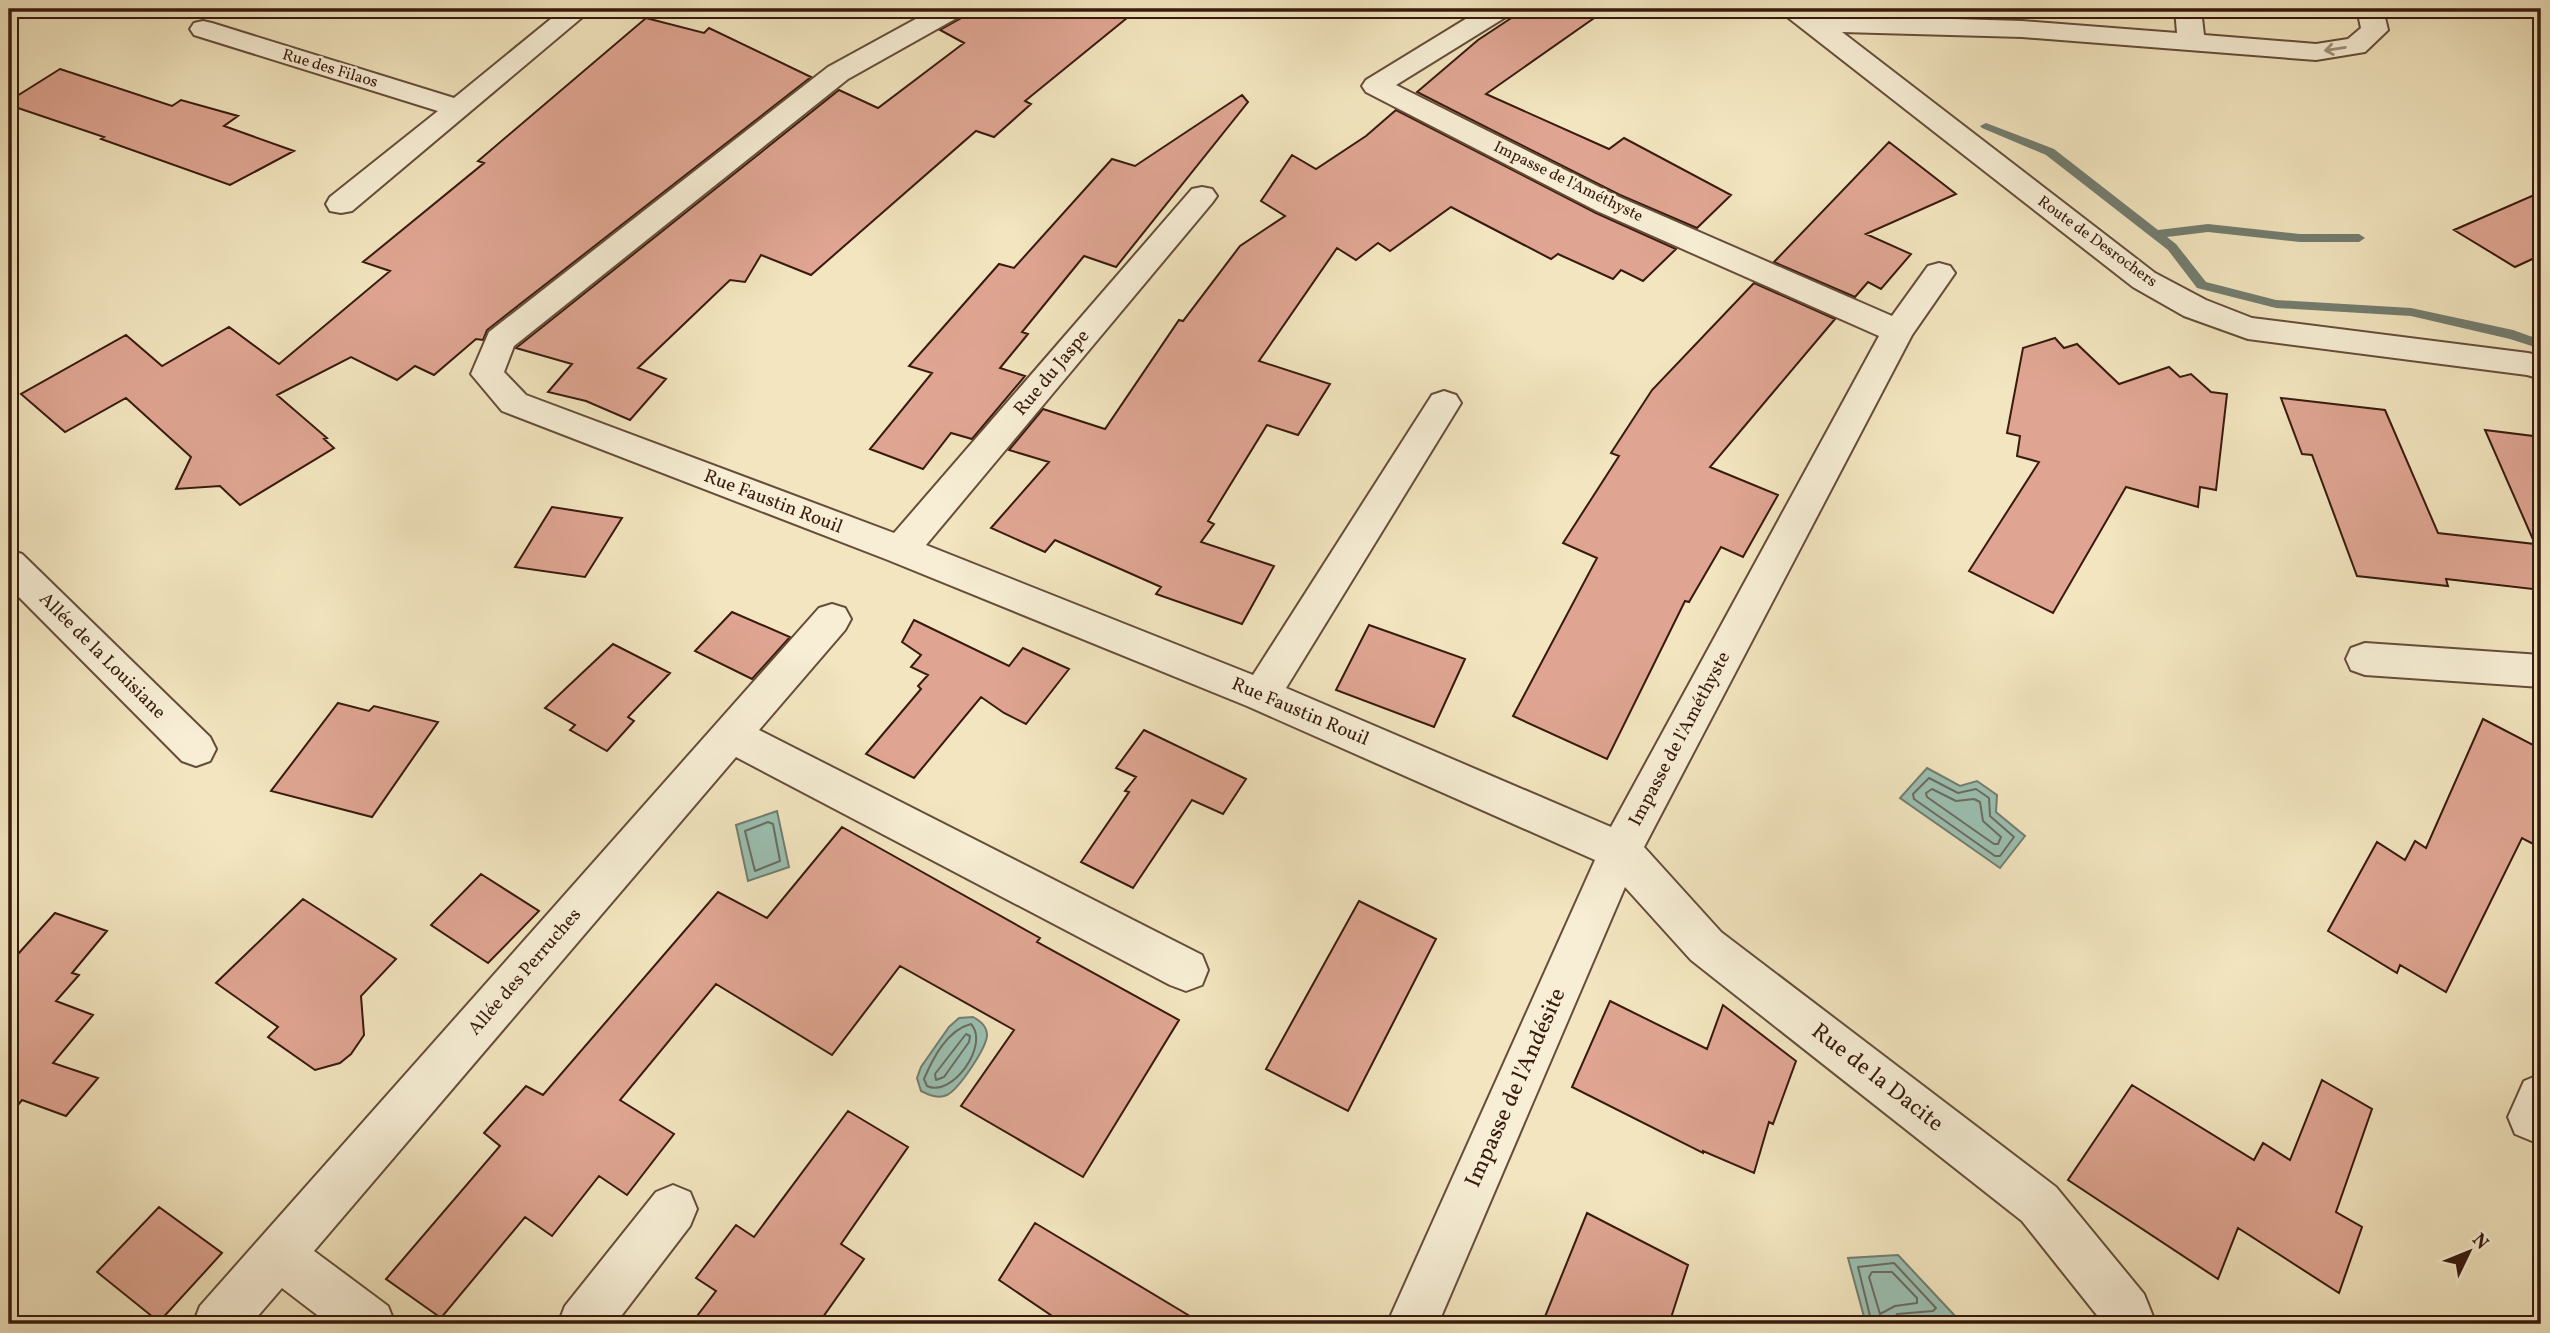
<svg xmlns="http://www.w3.org/2000/svg" width="2550" height="1333" font-family="Vollkorn,serif">
<rect width="100%" height="100%" fill="#f2e5bf"/>
<filter id="stains"><feTurbulence type="fractalNoise" baseFrequency=".00286" numOctaves="4"/><feColorMatrix values="0 0 0 0 .2 0 0 0 0 .09 0 0 0 0 .02 0 0 0 .5 -.17"/></filter>
<radialGradient id="worn" r=".72"><stop offset=".6" stop-color="#630" stop-opacity="0"/><stop offset="1" stop-color="#630" stop-opacity=".3"/></radialGradient>
<path fill="#9bbfb1" stroke="#737d70" stroke-width="2" d="M1927 768 1960 786 1977 781 1997 795 1996 812 2025 836 2000 868 1900 798Z
M777 811 789 867 748 881 736 825Z
M973 1017C980 1021 986 1025 987 1034 988 1046 959 1089 947 1095 938 1099 929 1095 921 1091L917 1078 921 1067 949 1027 959 1018Z
M1898 1255 1956 1317 1896 1321 1897 1324H1866L1848 1258Z"/>
<g fill="none" stroke-linecap="round" stroke-linejoin="round">
<path stroke="#6a6c60" stroke-width="2" d="M1929 778 1958 793 1976 789 1989 798 1990 816 2014 837 2000 856H1995L1914 799 1913 794Z
M1932 789 1956 801 1974 799 1980 802 1983 821 2001 837 1998 844H1994L1927 797 1926 793Z
M768 822 773 824 780 861 755 871 745 831Z
M971 1024C990 1045 952 1098 927 1086L924 1079C933 1058 947 1030 971 1024Z
M966 1034 970 1036 969 1042 944 1077 936 1080 935 1074Z
M1872 1272H1892L1917 1298V1303L1895 1306 1880 1314 1869 1277Z
M1872 1324 1858 1267 1894 1263 1936 1308 1933 1311 1897 1314 1892 1324"/>
<path fill="#737d70" fill-rule="evenodd" d="M1986 123 2054 149 2158 230 2208 224 2300 234H2359L2365 238 2359 242H2300L2208 232 2167 237 2176 244 2206 282 2276 300 2411 308 2513 330 2541 340V349L2510 339 2411 316 2276 308 2197 288 2168 250 2046 155 1982 128 1980 126Z"/>
</g>
<path fill="#dfa592" stroke="#381a0e" stroke-width="2" d="M969 9H1138L1025 101 1031 104 994 137 976 131 811 275 761 255 745 282 730 280 638 368 666 379 630 420 586 401 548 392 572 364 516 348 839 90 878 108 964 43 940 30 963 17Z
M1525 9H1607L1486 94 1609 149 1624 138 1731 195 1697 228 1620 195 1417 92 1478 40Z
M646 18 704 33 709 28 811 77 487 330 483 340 476 339 434 375 415 366 397 380 351 357 277 395 327 438 324 439 334 448 240 505 220 486 176 489 191 457 126 398 65 432 21 394 126 335 162 366 229 327 279 364 390 271 363 262 484 163 478 161Z
M60 69 172 106 181 100 238 116 224 126 294 151 230 185 101 139 104 137 9 105V101Z
M1242 95 1248 102 1116 267 1084 256 1022 332 1028 334 1000 368 1025 376 972 439 951 433 923 469 870 449 932 373 909 366 999 264 1014 268 1112 159 1135 166Z
M1396 110 1596 213 1676 249 1643 281 1621 270 1613 279 1558 254 1551 259 1451 207 1390 251 1378 243 1356 260 1337 248 1259 361 1330 384 1298 435 1267 425 1208 521 1214 524 1201 542 1274 566 1242 624 1156 594 1161 587 1055 540 1045 552 991 528 1049 462 1009 450 1043 409 1105 429 1179 320 1183 321 1240 246 1285 216 1261 201 1292 155 1316 169 1366 136Z
M1889 142 1956 194 1866 234 1911 254 1881 289 1868 282 1855 297 1774 262Z
M2541 192V255L2515 267 2454 230Z
M1754 283 1835 319 1710 467 1778 495 1743 557 1721 547 1689 602 1685 601 1607 759 1513 716 1597 558 1563 543 1619 456 1611 453 1652 390Z
M2055 338 2064 348 2077 344 2119 384 2169 367 2180 377 2191 374 2211 392 2227 394 2216 490 2200 487 2198 507 2126 487 2053 613 1969 571 2039 462 2017 456 2020 436 2007 433 2023 348Z
M2281 398 2385 410 2438 533 2535 544 2485 430 2541 437V590L2446 579 2448 586 2357 576 2312 455 2302 454Z
M552 507 622 518 585 577 515 567Z
M732 612 790 637 752 679 695 651Z
M914 620 1009 666 1023 648 1069 669 1026 724 1004 713 981 697 914 778 866 754 921 689 918 686 928 675 911 667 921 655 902 642Z
M1369 625 1465 659 1434 727 1336 690Z
M613 644 670 673 628 717 634 721 607 751 570 730 575 725 545 708Z
M338 703 369 711 374 706 438 722 372 817 271 791Z
M2483 719 2541 749V848L2522 838 2446 992 2400 965 2397 973 2328 931 2377 842 2405 860 2415 841 2426 848Z
M1144 730 1246 779 1223 814 1192 800 1133 888 1081 862 1129 792 1125 791 1136 777 1116 768Z
M842 827 1040 938 1037 942 1179 1020 1083 1177 961 1106 1014 1030 900 966 832 1055 716 984 620 1100 674 1134 627 1195 599 1176 552 1236 525 1217 441 1318 386 1279 500 1146 484 1133 526 1086 543 1095 718 892 767 918Z
M481 874 539 911 488 963 431 925Z
M303 899 396 959 361 996 364 1035 351 1054 340 1063 315 1070 268 1037 278 1027 216 983Z
M1359 901 1436 939 1348 1111 1266 1069Z
M55 913 107 931 72 973 79 975 56 1001 93 1015 53 1063 98 1078 66 1116 22 1100 9 1116V964Z
M1610 1001 1707 1049 1723 1005 1796 1061 1773 1124 1769 1122 1754 1173 1703 1151V1153L1572 1087Z
M2322 1080 2372 1109 2336 1212 2362 1227 2339 1293 2238 1228 2218 1279 2068 1180 2132 1085 2254 1160 2263 1143 2290 1160Z
M848 1111 908 1147 841 1244 864 1259 818 1324H691L716 1291 696 1278 736 1225 754 1237Z
M159 1207 222 1253 159 1322 97 1272Z
M1587 1213 1688 1265 1669 1324H1542Z
M1035 1223 1203 1324H1064L999 1280Z"/>
<g fill="none" stroke-linecap="round" stroke-linejoin="round">
<defs>
<path id="minor" d="M563 9H592L352 211 341 213 330 211 326 204 330 197 438 111 194 35 190 29 194 23 203 21 212 23 454 98Z
M934 9H966L962 15 848 79 514 346 504 372 526 395 894 533 1192 189 1202 187 1212 189 1217 196 1212 203 926 545 1253 675 1432 395 1444 391 1456 395 1461 403 1286 688 1611 827 1879 336 1597 211 1366 92 1362 86 1366 80 1482 9H1513L1509 15 1396 85 1619 197 1892 316 1928 266 1939 263 1950 266 1955 273 1912 335 1644 847 1721 932 2056 1187 2144 1294 2156 1324H2104L2022 1221 1691 960 1625 887 1438 1324H1387L1595 860 1247 706 888 560 502 411 471 374 489 332 828 67Z
M1777 9H1808L1820 15 2022 21 2177 33 2175 9H2201L2204 35 2316 44 2348 39 2361 28 2357 9H2383L2388 30 2365 52 2316 60 2022 37 1842 32 2155 273 2206 300 2252 318 2528 353 2541 356V379L2527 375 2248 339 2184 316 2133 287Z
M9 550 22 554 210 737 216 749 210 761 196 766 182 761 9 587Z
M832 604 845 608 851 619 845 630 759 730 1202 955 1208 970 1202 985 1186 991 1170 985 736 757 314 1251 388 1306 395 1324H329L282 1288 251 1324H193L200 1306 819 608Z
M2365 643 2541 655V687L2365 675 2351 670 2346 659 2351 648Z
M2541 1074V1137L2532 1141 2515 1134 2508 1117 2524 1081Z
M673 1185 690 1192 697 1209 690 1226 615 1324H558L565 1306 656 1192Z"/>
</defs>
<use href="#minor" stroke="#664d3a" stroke-width="4"/>
<use href="#minor" fill="#f7eed5" fill-rule="evenodd"/>
</g>
<defs><path id="oneway-shaft" d="M-6 0H5M1.5-3L5.5 0L1.5 3" fill="none" stroke-width="1.6" stroke-linecap="round" stroke-linejoin="round" transform="scale(1.75)"/></defs>
<use stroke="#a18f7b" href="#oneway-shaft" transform="translate(2335 49) rotate(171)"/>
<g text-anchor="middle" dominant-baseline="central" stroke-width="5" stroke-linejoin="round" paint-order="stroke">
<g font-size="16" fill="#381a0e" stroke="#f7eed5">
<text transform="translate(330 69) rotate(17)">Rue des Filaos</text>
<text transform="translate(1568 182) rotate(26)">Impasse de l'Améthyste</text>
<text transform="translate(2097 242) rotate(36)">Route de Desrochers</text>
</g>
<g font-size="19" fill="#381a0e" stroke="#f7eed5">
<text transform="translate(1052 373) rotate(-50)">Rue du Jaspe</text>
<text transform="translate(773 502) rotate(21)">Rue Faustin Rouil</text>
<text transform="translate(102 656) rotate(45)">Allée de la Louisiane</text>
<text transform="translate(1300 712) rotate(23)">Rue Faustin Rouil</text>
<text transform="translate(1680 739) rotate(-62)">Impasse de l'Améthyste</text>
<text transform="translate(525 972) rotate(-49)">Allée des Perruches</text>
</g>
<g font-size="23" fill="#381a0e" stroke="#f7eed5">
<text transform="translate(1877 1078) rotate(38)">Rue de la Dacite</text>
<text transform="translate(1516 1088) rotate(-66)">Impasse de l'Andésite</text>
</g>
</g>
<rect width="2550" height="1333" fill="none" stroke="#f2e5bf" stroke-width="35"/>
<rect x="10" y="10" width="2529" height="1312" fill="none" stroke="#381a0e" stroke-width="3.5"/>
<rect x="18" y="18" width="2515" height="1298" fill="none" stroke="#381a0e" stroke-width="2"/>
<g transform="translate(2469 1252) rotate(47)" stroke="#f7eed5" stroke-width="5" paint-order="stroke">
<path d="M0-5L12 26L0 18L-12 26Z" fill="#381a0e"/>
<text y="-10" font-size="19" font-weight="bold" text-anchor="middle" fill="#381a0e">N</text>
</g>
<rect width="100%" height="100%" filter="url(#stains)"/>
<rect width="100%" height="100%" fill="url(#worn)"/>
</svg>
